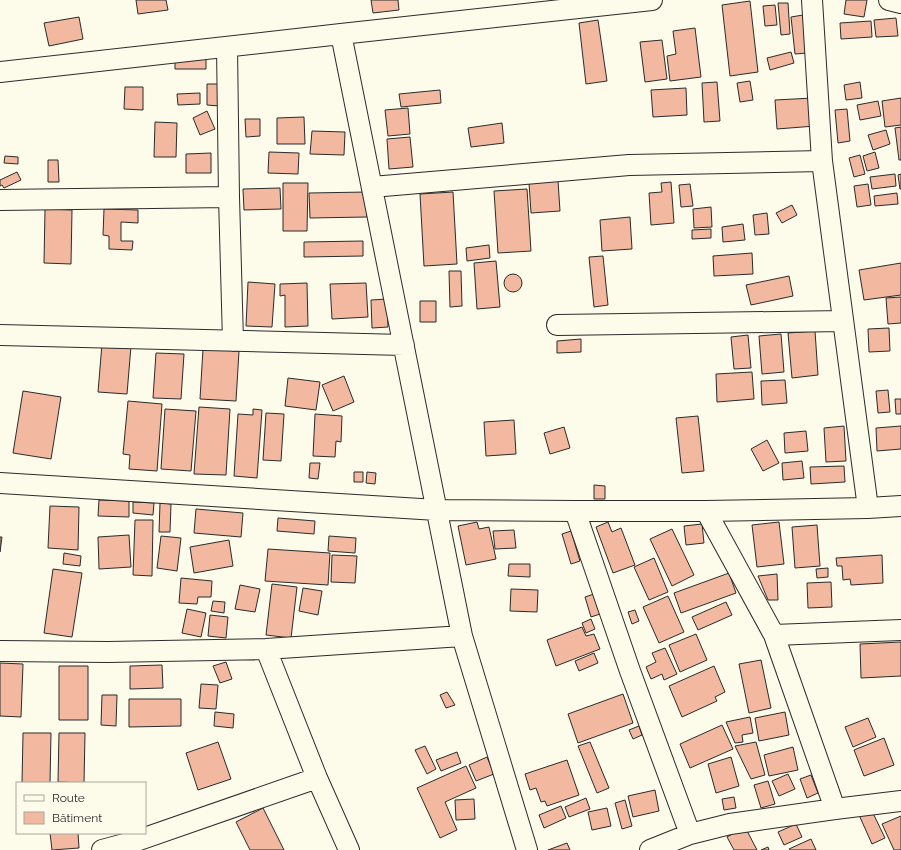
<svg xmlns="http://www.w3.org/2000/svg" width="901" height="850" font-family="Raleway,sans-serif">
<rect width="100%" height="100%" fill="#fdfbea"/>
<path fill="#f2b8a0" stroke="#2b2b2b" d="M136 0H166L168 10 138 14Z
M371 0H398L399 10 373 13Z
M846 0H867L864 17 844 14Z
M750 1 758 72 730 76 722 5Z
M778 3H788L790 34 781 35Z
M775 5 777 25 765 26 763 6Z
M803 15 807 53 795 54 791 17Z
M79 17 83 39 49 46 44 23Z
M896 18 898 36 876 37 874 20Z
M598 20 607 81 586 84 579 23Z
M871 21 872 37 841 39 840 23Z
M695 28 701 77 670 81 667 56 676 54 673 31Z
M662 40 667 79 645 82 640 42Z
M791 52 794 63 770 70 767 58Z
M206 56V69H175V57Z
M750 81 753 100 740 102 737 83Z
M717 82 720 121 704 122 702 83Z
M860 82 862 98 846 100 844 85Z
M207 84H221L220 106 207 105Z
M125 87H143V110L124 109Z
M686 88 687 115 653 117 651 90Z
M440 90 441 103 401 107 399 94Z
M200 93V104L178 105 177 94Z
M813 98 815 126 777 129 775 100Z
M901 98V125L885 127 882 101Z
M878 101 881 116 860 120 857 105Z
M408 108 410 134 388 136 385 110Z
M847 109 850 141 838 143 835 110Z
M207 111 215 129 200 135 193 118Z
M304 117 305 144H277V118Z
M245 119H260V136L246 137Z
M155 122 177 123 176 157H154Z
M502 123 504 143 471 147 468 128Z
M901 127V160H899L895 128Z
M886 130 890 144 873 150 868 135Z
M312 131 345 132 344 155 310 154Z
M410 137 413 167 389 169 387 139Z
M269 152 299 153 298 174 268 173Z
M875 152 879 168 867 171 863 156Z
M211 153V173H186V154Z
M860 155 865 174 854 177 849 158Z
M5 156 18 157V164L4 163Z
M48 160H58L59 182H48Z
M17 172 21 180 4 188 2 185 0 186V180Z
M895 174 896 186 872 189 870 177Z
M901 174V189H900L898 175Z
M558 181 560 211 531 213 529 183Z
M671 182 674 223 651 225 649 193 662 192 661 183Z
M283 183H308L307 231H283Z
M690 184 693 206 681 207 679 185Z
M868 184 871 205 857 207 854 186Z
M280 188 281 209 244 210 243 189Z
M527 189 531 251 498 253 494 191Z
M367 192V217L310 218 309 193Z
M453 192 457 264 424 266 420 194Z
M897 193 898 204 875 206 874 196Z
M792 205 797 215 782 223 776 213Z
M711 207 712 227 694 228 693 209Z
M45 209 72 210 71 264 44 263Z
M104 209 138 210V223L121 222V241H133L132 250 109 249V236L103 235Z
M767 213 769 234 755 235 753 215Z
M630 217 632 249 602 251 600 220Z
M743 224 745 240 723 242 722 227Z
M711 229V238L692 239V230Z
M363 241V256L304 257V242Z
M489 245 490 258 467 261 466 248Z
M752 253 753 274 714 276 713 256Z
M603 256 608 305 594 307 589 257Z
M496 261 500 307 477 309 474 263Z
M901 263V295L864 300 859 270Z
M449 271H461L462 306 450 307Z
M504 283a9 9 0 1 1 18 0a9 9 0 1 1-18 0Z
M789 276 793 296 751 305 746 285Z
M248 282 275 284 272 327 246 326Z
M307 283 308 326 285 327V295L280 296V284Z
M366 283 368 317 332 319 330 284Z
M901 297V323L888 324 886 298Z
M387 299 388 327 372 328 371 300Z
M420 301H436V322H420Z
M889 328 890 351 869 352 868 329Z
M815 331 818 375 792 378 788 333Z
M781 334 784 372 762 374 759 336Z
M748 335 751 368 734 369 731 337Z
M581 339V352L557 353V341Z
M102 344 131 346 127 394 98 392Z
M203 349 239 351 236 401 200 399Z
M156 353 184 354 181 399 153 398Z
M752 372 754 399 717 402 716 374Z
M344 376 354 402 333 411 322 385Z
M288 378 320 382 316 410 285 406Z
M785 380 787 403 762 405 761 381Z
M888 390 890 412 878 413 876 391Z
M23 391 61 397 51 459 13 453Z
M895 399H901V414H896Z
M128 401 162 404 157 471 129 469 130 455 123 454Z
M199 407 230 409 226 475 194 474Z
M165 409 196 411 191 471 161 469Z
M253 409 262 410 257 478 234 476 238 414 253 415Z
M266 413 284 414 281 461 263 460Z
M315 414 342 416 341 442 336 441 335 457 313 456Z
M698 416 704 471 682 473 676 418Z
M514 420 516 454 486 456 484 422Z
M844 426 846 461 826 462 824 428Z
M901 426V449L877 451 876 428Z
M564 427 570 448 550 454 544 433Z
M806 431 808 451 785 453 784 433Z
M767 440 779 463 763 471 751 449Z
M802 461 804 478 783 480 782 463Z
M310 463H320L318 479 309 478Z
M844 466 845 482 811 484 810 467Z
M354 472H363V482H354Z
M367 472 376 473 375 484 366 483Z
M594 485 605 486V499H594Z
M99 500 129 501V517L98 516Z
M133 502 154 503 153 515 133 513Z
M160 503 171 504 170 532H159Z
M50 506 79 507 78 550 48 548Z
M196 509 243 513 241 537 194 533Z
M278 518 315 521 314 534 277 531Z
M135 520H153L152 576 133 575Z
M477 522 479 529 489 527 496 559 466 565 458 526Z
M608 522 612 532 621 528 635 565 613 573 596 527Z
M779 522 784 564 757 567 752 525Z
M702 524 704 543 686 545 684 526Z
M817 525 820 566 795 568 792 527Z
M672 529 694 575 672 586 650 539Z
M514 530 516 548 495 549 493 531Z
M571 531 580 561 571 564 562 534Z
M129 535 131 567 99 569 98 537Z
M161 536 181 538 177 571 157 568Z
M329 536 356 538 355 553 328 551Z
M0 537H2L0 552Z
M229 540 233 566 194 573 190 547Z
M268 549 330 553 328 585 265 581Z
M64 553 81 556 80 566 63 564Z
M332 555 357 556 355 583 331 582Z
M882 555 883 583 851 585 850 579 843 580 842 566H837L836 558Z
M654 558 668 592 649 600 634 567Z
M509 564H530V577L508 576Z
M828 568V577L817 578 816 569Z
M53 569 82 573 72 637 44 633Z
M729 573 736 593 681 613 674 593Z
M777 574 778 600H768L758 576Z
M181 578 212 581 211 597H198L197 604 179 603Z
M831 582 832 607 808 608 807 583Z
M272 584 297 587 291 638 266 635Z
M240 585 260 589 255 612 235 609Z
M303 588 322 591 318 615 299 611Z
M511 589 538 590 537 612 510 611Z
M594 594 600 614 591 617 585 597Z
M668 596 684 632 659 643 643 607Z
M213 601 225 602 224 613 211 611Z
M726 602 732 615 698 630 692 617Z
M187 609 206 613 201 637 182 633Z
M635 610 639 621 632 624 628 612Z
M210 615 228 617 226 638 208 636Z
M591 619 595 629 586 633 582 623Z
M582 627 586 636 594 634 600 649 556 666 547 640Z
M696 634 707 660 680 672 669 645Z
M901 642V676L861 678 860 644Z
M665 648 677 674 664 680 662 674 651 679 646 667 656 662 652 653Z
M594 653 598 663 579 671 575 661Z
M761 660 771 708 749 713 739 664Z
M226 662 232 679 220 683 213 666Z
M0 663 23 664 21 717 0 716Z
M162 665 163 688 130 689V666Z
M59 666H88V720H59Z
M714 666 725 692 715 697 717 701 682 717 669 686Z
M201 684 218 685 216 709 199 708Z
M447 692 455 705 446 708 440 695Z
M623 694 633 723 578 743 568 714Z
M102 695H117L116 726 101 725Z
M129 699H181V726L129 727Z
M215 712 234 714 233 728 214 726Z
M785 712 789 735 759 741 755 718Z
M750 717 753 733 742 735 743 742 735 743 726 722Z
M868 718 876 737 853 747 845 727Z
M722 725 733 749 690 768 680 744Z
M639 726 642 735 633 739 629 730Z
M23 733H51L50 783H22Z
M59 733H85L84 783 58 782Z
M884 738 894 765 864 776 854 750Z
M218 742 231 779 198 790 186 753Z
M590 742 609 788 597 793 578 746Z
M756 742 765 775 751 779 735 746Z
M425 746 436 769 427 774 415 750Z
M793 747 798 770 769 776 764 755Z
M457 752 461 763 441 771 436 760Z
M487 757 494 774 476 781 469 765Z
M731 757 739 786 716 793 708 764Z
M567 760 579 795 547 806 545 801 541 802 536 788 530 790 525 774Z
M466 766 476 788 445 802 457 830 440 838 417 788Z
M788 774 795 789 779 796 772 781Z
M811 775 818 793 807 798 800 779Z
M768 781 775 804 761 808 754 785Z
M655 790 659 811 633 817 628 796Z
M734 797 736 808 724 810 722 799Z
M586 798 590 809 569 817 565 807Z
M474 799 475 819 456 820 455 800Z
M625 800 632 826 622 829 615 803Z
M561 806 566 818 544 828 539 815Z
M263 808 284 850H250L236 822Z
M607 808 611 826 592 830 588 812Z
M871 809 885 838 872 844 859 815Z
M901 816V850H894L882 824Z
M796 824 802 837 784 845 778 832Z
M745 827 757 850H734L727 837Z
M50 833H78L79 848 52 850Z
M811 839 816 850H790L789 849Z
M567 843 570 850H548Z
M768 847 769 850H761Z"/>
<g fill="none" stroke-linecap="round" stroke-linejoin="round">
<defs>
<path id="minor" d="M812 0 822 161 868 508
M889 0 901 3
M341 34 462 636 527 850
M227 47 229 197 233 341
M0 72 341 34 652 0
M372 187 629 165 822 161
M0 200 229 197
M557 325 843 321
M0 335 404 345
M0 483 437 510 575 511H706L868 508 901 506
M575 511 630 671 690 834
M706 511 774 635 835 809
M774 635 901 630
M266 649 317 778 349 850
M0 651 108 652 266 649 462 636
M102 850 139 840 317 778
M650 850 690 834 730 824 835 809 901 801"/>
</defs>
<use href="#minor" stroke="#2b2b2b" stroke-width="22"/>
<use href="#minor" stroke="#fdfbea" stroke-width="20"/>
</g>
<rect x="16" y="782" width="130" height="52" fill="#fdfbea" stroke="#a9a89e"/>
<rect x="24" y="795" width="20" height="6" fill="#fdfbea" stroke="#a9a89e"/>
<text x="52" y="802" font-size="12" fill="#2b2b2b">Route</text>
<rect x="24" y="812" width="20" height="12" fill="#f2b8a0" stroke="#a9a89e"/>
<text x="52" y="822" font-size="12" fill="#2b2b2b">Bâtiment</text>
</svg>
